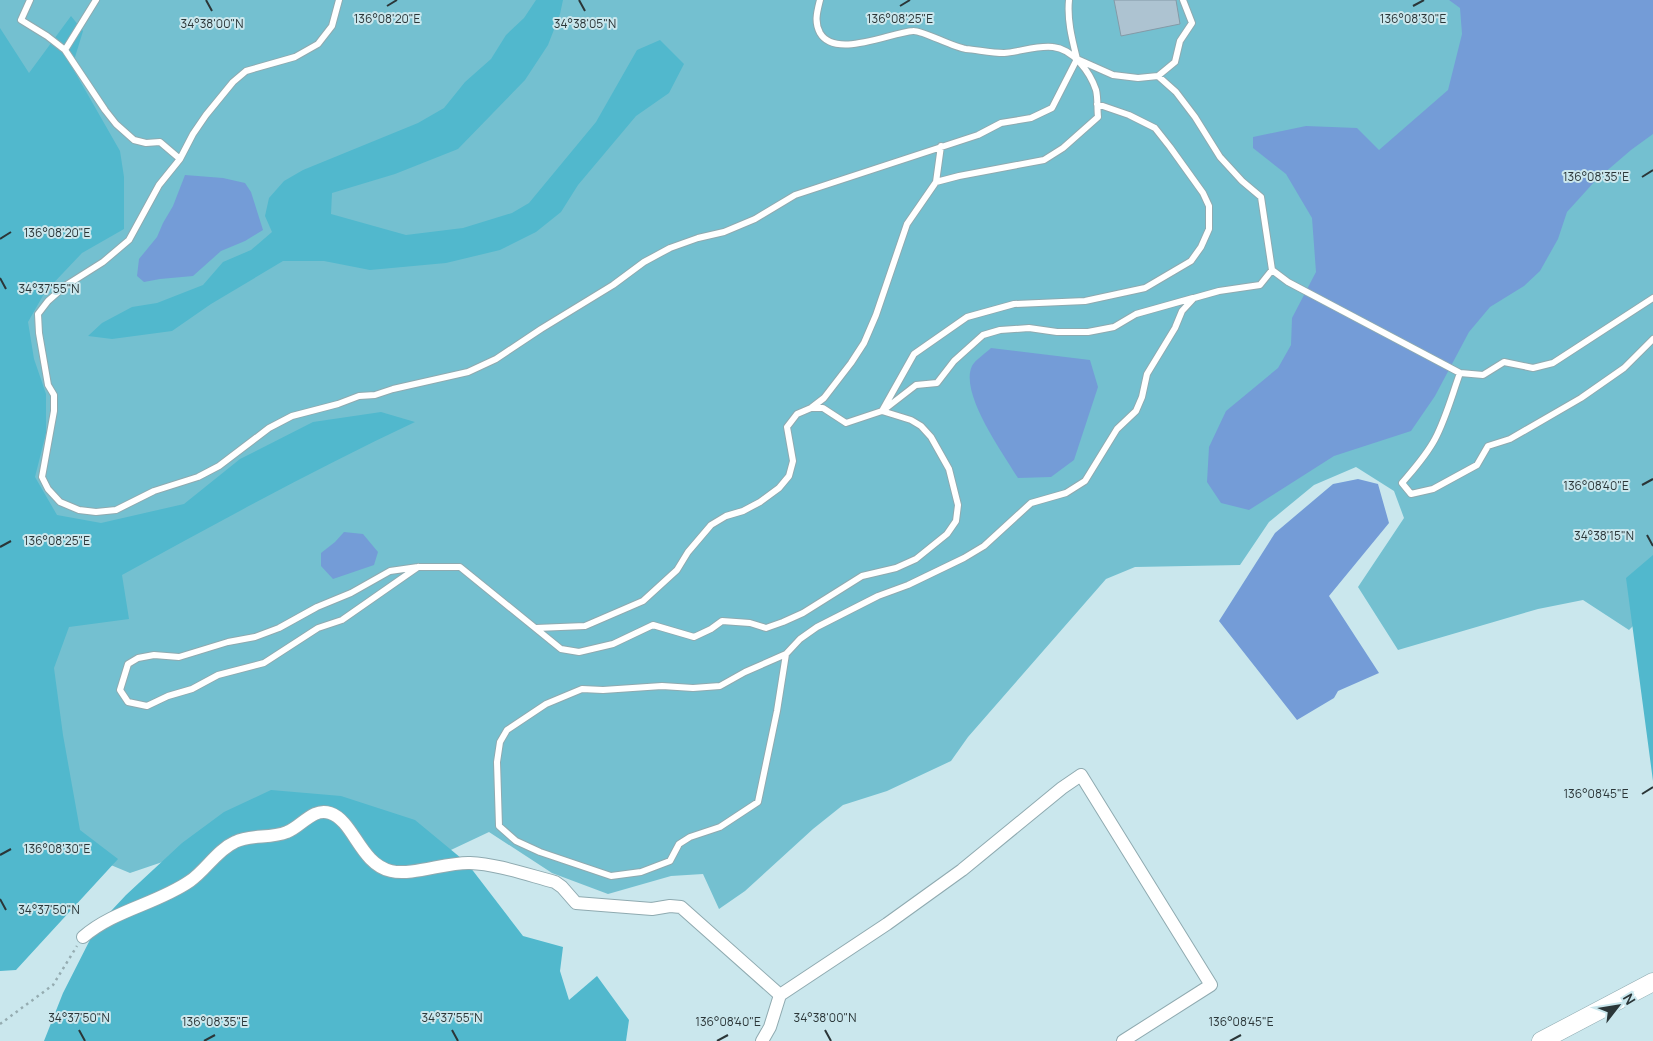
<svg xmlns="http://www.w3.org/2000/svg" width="1653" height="1041" font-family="Manrope,sans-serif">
<rect width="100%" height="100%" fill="#cae7ed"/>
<path fill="#74c0d0" d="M0 0H1653V606L1629 630 1583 600 1538 609 1398 650 1358 587 1404 518 1394 491 1356 467 1314 485 1269 522 1240 565 1135 567 1106 579 968 737 951 761 887 791 843 805 813 829 745 891 719 909 703 874 671 876 608 894 552 873 489 832 436 857 189 853 130 873 94 858 62 824 0 298Z"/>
<path fill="#51b8cd" d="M536 0H563L560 14 548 45 525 80 458 149 395 174 332 193 331 214 406 235 463 228 512 213 529 203 596 122 637 50 660 40 684 64 669 93 636 116 578 185 561 212 536 232 500 250 446 263 370 270 324 261H283L211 304 172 331 112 339 88 336 102 323 132 307 157 303 203 285 223 262 251 250 272 232 265 216 269 198 284 181 303 170 418 123 444 108 465 82 491 59 506 35 524 18Z
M71 16 83 31 72 67 120 151 124 177V229L82 253 45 292 28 322 34 359 46 394V433L35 477 57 515 101 523 184 504 240 459 313 422 381 412 415 422C315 469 219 522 122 575L129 619 69 627 54 668 63 735 80 830 118 859 16 970 0 971V28L29 73Z
M1653 555V781L1626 578Z
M271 790 341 796 415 820 467 863 523 936 563 947 560 971 569 1000 597 976 629 1020 626 1041H44L63 993 97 926 126 895 182 843 224 812Z"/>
<path fill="#749cd7" d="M1449 0H1653V134L1631 150 1596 180 1567 212 1558 239 1540 271 1524 286 1490 307 1469 332 1435 396 1411 431 1334 456 1249 510 1221 503 1207 482 1209 447 1226 411 1278 368 1291 345 1292 318 1316 272 1312 218 1286 174 1253 148V137L1306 126 1357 128 1379 150 1448 90 1462 34 1460 8Z
M185 175 223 178 245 183 251 192 263 230 245 241 221 251 193 276 160 279 144 282 137 276 139 259 157 237 163 223 173 206Z
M991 348 1090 360 1098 387 1074 460 1051 477 1018 478C1004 455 959 393 972 366 975 360 986 353 991 348Z
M1358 479 1378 484 1389 523 1329 596 1379 673 1338 691 1334 698 1297 720 1219 621 1275 533 1333 484Z
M344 532 363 534 378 552 374 565 333 579 321 566V553L335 542Z"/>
<path fill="#adc3d1" stroke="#849aa7" d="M1114 0H1176L1180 24 1121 36Z"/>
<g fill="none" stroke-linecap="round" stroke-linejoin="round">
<defs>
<path id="lane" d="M30 0 21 20 47 36 65 50 105 110 116 124 134 140 146 143 160 142 180 159
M339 0 332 26 318 44 295 57 246 71 233 82 206 115 193 134 180 159 159 185 129 240 103 262 65 286 48 301 38 314 39 333 48 385 54 395V411L42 477 48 489 60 502 79 510 96 512 116 510 154 491 198 477 219 466 269 428 292 416 338 404 359 396 375 395 393 389 468 372 496 359 541 329 613 285 644 262 670 248 698 238 724 232 755 219 795 195 978 135 1001 123 1031 118 1052 108 1077 59 1113 75 1138 78 1158 76 1175 62 1180 41 1192 23 1183 0
M820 0C817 12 814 22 820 33 835 59 889 33 913 31 922 30 952 47 966 49 978 50 991 53 1004 53 1020 52 1037 45 1053 47 1073 49 1090 72 1096 90 1098 98 1097 108 1098 117L1063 148 1044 160 959 176 936 182
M1069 0C1067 20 1072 39 1077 59
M65 50 96 0
M1158 76 1176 92 1195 117 1220 157 1242 181 1261 197 1272 270 1288 282 1460 373 1483 375 1504 362 1533 368 1553 363 1653 298
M1460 373C1452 395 1446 418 1435 439 1426 456 1413 470 1402 483L1411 494 1433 489 1477 465 1488 446 1510 439 1581 398 1624 368 1653 339
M885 409 916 385 937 383 954 361 983 335 1000 330 1029 328 1057 332H1088L1114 327 1136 314 1193 298
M882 411 914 354 967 317 1014 304 1085 301 1145 288 1191 261 1201 247 1209 229V206L1203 193 1170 147 1155 128 1129 115 1097 104
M418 567 342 620 318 628 264 663 218 675 192 689 168 696 147 706 128 702 120 690 128 664 138 658 154 655 179 657 228 642 255 637 279 628 317 607 351 593 390 571 418 567H460L561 649 579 652 613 644 653 625 694 637 711 629 722 621 750 623 766 628 783 622 803 613 862 576 896 568 916 559 947 534 956 521 958 505 949 469 931 437 921 426 911 420 882 411 846 423 823 408H811
M536 628 585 626 643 601 677 570 688 552 711 525 726 516 743 511 760 502 779 488 789 476 793 461 787 427 797 414 811 408 824 398 851 363 864 343 876 315 907 224 936 182 941 146
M786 654 745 672 720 686 693 688 662 686 603 690 582 689 546 704 507 730 500 742 497 762 499 826 516 841 540 852 611 876 641 872 670 861 679 844 690 837 720 827 758 802 777 711 786 654 800 639 817 627 878 596 908 585 964 558 984 546 1031 503 1066 493 1085 481 1117 429 1136 411 1142 397 1147 374 1175 328 1182 311 1194 298 1219 291 1260 285 1272 270"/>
<path id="street" d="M83 937C114 910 157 904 190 881 206 870 217 850 235 842 251 834 270 839 287 832 301 827 313 807 330 813 354 821 360 864 391 871 412 876 447 862 470 863 497 864 528 875 555 882L562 887 576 903 652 909 670 906 681 907 780 995
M762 1041 770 1027 780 995 887 924 962 870 1062 788 1081 775 1211 985 1123 1041"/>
<path id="secondary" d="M1541 1041 1653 982"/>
</defs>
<use href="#lane" stroke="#8faab0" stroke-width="8"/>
<use href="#street" stroke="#8faab0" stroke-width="14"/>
<use href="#secondary" stroke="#8faab0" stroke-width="19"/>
<path stroke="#95acb1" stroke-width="2.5" stroke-dasharray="2.5 4" stroke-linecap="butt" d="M0 1024 53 985 77 946"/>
<use href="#lane" stroke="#fff" stroke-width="6"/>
<use href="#street" stroke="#fff" stroke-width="12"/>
<use href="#secondary" stroke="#fff" stroke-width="18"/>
</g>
<path fill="none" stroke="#2b3638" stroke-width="2" d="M206 0 212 11M579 0 585 11M387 6 397 0M900 6 910 0M1413 6 1424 0M1642 177 1653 170M0 239 11 232M0 278 6 289M1642 485 1653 479M1647 535 1653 546M0 547 11 541M1642 794 1653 787M0 855 11 849M0 899 6 910M79 1030 85 1041M452 1030 458 1041M825 1030 831 1041M204 1041 215 1035M717 1041 728 1035M1230 1041 1241 1035"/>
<g font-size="12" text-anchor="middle" fill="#2b3638" stroke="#cae7ed" stroke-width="4" stroke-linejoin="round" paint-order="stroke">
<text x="387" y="23">136°08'20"E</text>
<text x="900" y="23">136°08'25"E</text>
<text x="1413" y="23">136°08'30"E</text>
<text x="212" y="28">34°38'00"N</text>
<text x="585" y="28">34°38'05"N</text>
<text x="1596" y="181">136°08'35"E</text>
<text x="57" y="237">136°08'20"E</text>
<text x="49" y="293">34°37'55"N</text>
<text x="1596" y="490">136°08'40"E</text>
<text x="1604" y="540">34°38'15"N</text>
<text x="57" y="545">136°08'25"E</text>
<text x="1596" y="798">136°08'45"E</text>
<text x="57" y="853">136°08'30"E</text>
<text x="49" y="914">34°37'50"N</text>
<text x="79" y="1022">34°37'50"N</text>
<text x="452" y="1022">34°37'55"N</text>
<text x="825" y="1022">34°38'00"N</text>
<text x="215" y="1026">136°08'35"E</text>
<text x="728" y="1026">136°08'40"E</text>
<text x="1241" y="1026">136°08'45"E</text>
</g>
<g transform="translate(1618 1006) rotate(59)" stroke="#cae7ed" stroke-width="4" paint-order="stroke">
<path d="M0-4L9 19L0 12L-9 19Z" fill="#2b3638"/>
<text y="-8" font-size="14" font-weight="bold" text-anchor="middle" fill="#2b3638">N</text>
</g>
</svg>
